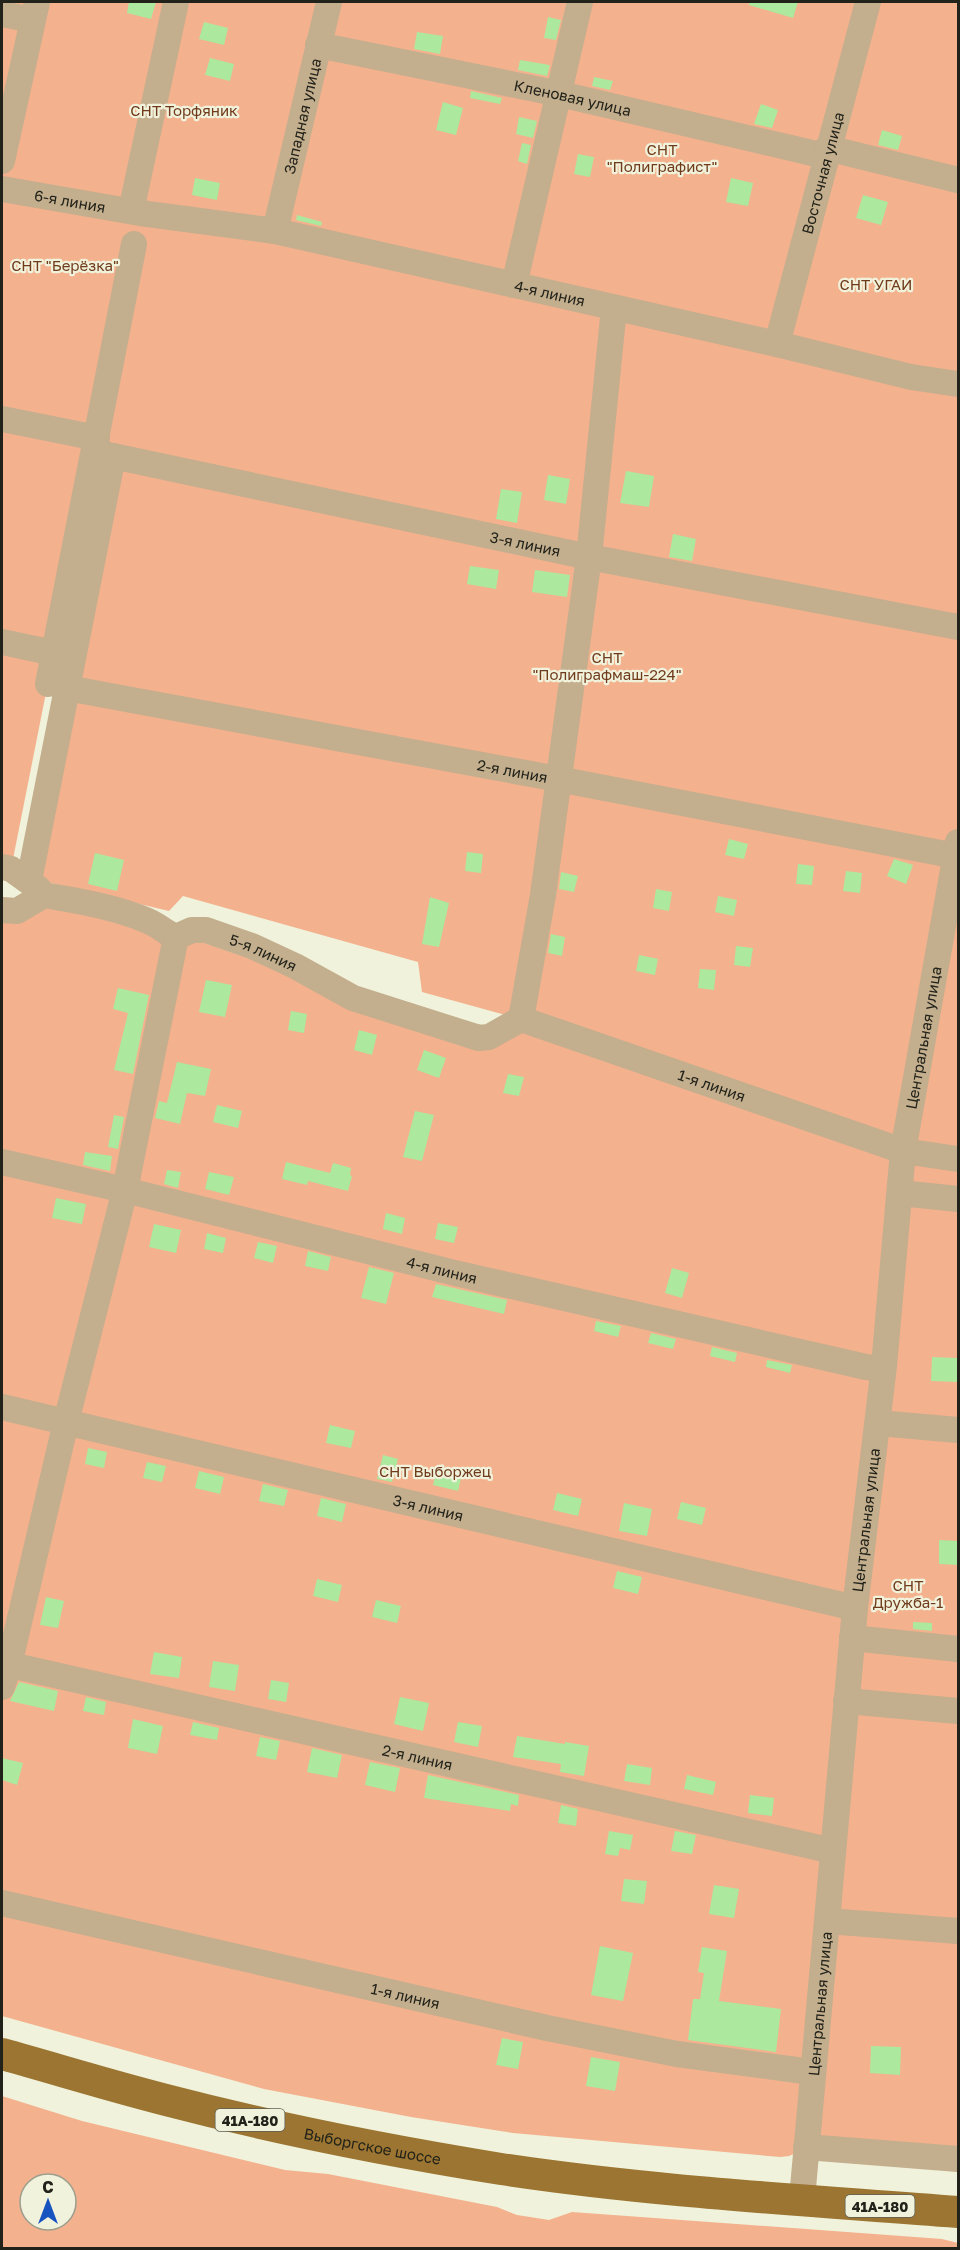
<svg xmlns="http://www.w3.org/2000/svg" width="960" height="2250" font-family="'Golos Text',sans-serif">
<rect width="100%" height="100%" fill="#f0f2db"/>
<path fill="#f4b18e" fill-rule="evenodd" d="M2 2H958V2159L798 2152 789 2156 780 2157 513 2133 411 2117 264 2089 2 2016V909L38 898 182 935 479 1038 509 1016 422 992 418 962 183 896 169 911 30 878 94 451 12 864 2 867Z
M2 2096 82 2121 285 2170 328 2174 497 2207 517 2215 549 2220 572 2212 942 2239 958 2243V2248H2ZM30 2184H66V2220H30Z"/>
<path fill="#ade89f" d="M129 2H156L151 19 127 13Z
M749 2H798L793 18 749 5Z
M548 17 561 20 556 40 544 38Z
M204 22 228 28 224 45 199 39Z
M417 32 443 36 440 54 414 49Z
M210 58 234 64 230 81 205 75Z
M520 60 550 65 547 76 518 70Z
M594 77 613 81 610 90 592 86Z
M471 91 502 98 500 104 470 98Z
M443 102 463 108 456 135 436 130Z
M761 104 778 110 772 128 754 124Z
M519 117 537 121 533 138 516 134Z
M882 130 902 136 898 150 878 145Z
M522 143 531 145 527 164 518 161Z
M578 154 594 157 590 177 574 174Z
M195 178 220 183 217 200 192 195Z
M731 178 753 183 748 206 726 202Z
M863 195 888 202 881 225 856 218Z
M297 215 322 222 321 226 296 220Z
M626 471 654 476 649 507 620 503Z
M548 475 570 479 566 504 544 500Z
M501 489 522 492 517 523 496 519Z
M673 534 696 539 692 561 669 557Z
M470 566 499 570 496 589 467 584Z
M535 570 570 575 567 597 532 592Z
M729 839 748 844 744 859 725 855Z
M467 852 483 854 481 873 465 871Z
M95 853 124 860 117 891 88 884Z
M894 859 913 865 906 884 887 876Z
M798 864 814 866 812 885 796 884Z
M846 871 862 873 860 893 843 891Z
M561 872 578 876 574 892 559 889Z
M656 889 672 892 669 911 653 908Z
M718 896 737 900 734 916 715 912Z
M430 897 449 903 439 947 422 944Z
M551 934 565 937 562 956 548 953Z
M736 946 753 948 750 967 734 965Z
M639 955 658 959 655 975 636 971Z
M700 969 716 970 714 990 698 988Z
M206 980 232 985 225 1017 199 1012Z
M118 988 149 995 133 1074 114 1070 128 1013 113 1009Z
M291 1011 307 1014 304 1033 288 1030Z
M359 1030 377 1035 372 1055 354 1050Z
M424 1050 446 1058 439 1078 417 1070Z
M177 1062 211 1069 205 1096 187 1093 180 1124 155 1118 159 1101 167 1103Z
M508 1074 524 1077 519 1096 503 1093Z
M217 1105 242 1111 238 1128 213 1122Z
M415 1111 434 1115 422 1161 403 1157Z
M114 1115 124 1117 118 1149 108 1147Z
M85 1152 112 1156 110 1171 83 1165Z
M286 1162 330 1173 333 1163 351 1168 350 1175 352 1176 348 1191 308 1181 307 1185 282 1179Z
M167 1170 181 1172 178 1188 164 1184Z
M209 1172 234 1177 229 1195 205 1189Z
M56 1198 86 1204 82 1224 52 1218Z
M386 1213 405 1218 402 1234 383 1229Z
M438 1223 458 1227 454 1243 435 1239Z
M154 1224 181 1230 176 1253 149 1247Z
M207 1233 226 1238 223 1253 204 1249Z
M258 1242 277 1246 273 1263 254 1258Z
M308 1251 331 1257 328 1271 305 1266Z
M369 1267 394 1273 386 1304 361 1298Z
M672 1268 689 1273 682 1298 665 1293Z
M436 1284 507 1300 504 1314 432 1297Z
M596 1321 621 1326 618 1337 594 1331Z
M651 1333 676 1339 673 1349 648 1343Z
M712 1347 737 1353 735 1362 710 1356Z
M932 1357 958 1358V1382L931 1381Z
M767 1360 792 1365 790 1373 766 1367Z
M330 1425 355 1431 351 1448 326 1443Z
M88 1448 107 1452 104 1468 85 1464Z
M383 1455 398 1459 392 1482 377 1479Z
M147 1462 166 1466 162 1482 143 1478Z
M437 1468 462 1474 458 1491 433 1485Z
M199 1471 224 1477 220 1494 195 1488Z
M263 1484 288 1490 284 1506 259 1501Z
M557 1493 582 1499 578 1516 553 1510Z
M321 1498 346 1504 342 1522 317 1516Z
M681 1502 706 1508 702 1525 677 1519Z
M624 1503 652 1509 647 1536 619 1531Z
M939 1540 958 1541V1565L939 1564Z
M617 1571 642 1577 638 1594 613 1588Z
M317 1579 342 1585 338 1602 313 1596Z
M46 1597 64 1601 58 1628 40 1625Z
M376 1600 401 1606 397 1623 372 1617Z
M913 1622 932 1623V1631L913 1629Z
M154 1652 182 1657 179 1678 150 1674Z
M213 1661 239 1665 235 1691 209 1687Z
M271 1680 289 1683 286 1702 268 1699Z
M19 1682 58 1691 54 1711 10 1701Z
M86 1697 106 1702 104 1715 83 1711Z
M400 1697 429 1703 423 1731 394 1724Z
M133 1719 163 1726 157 1754 128 1748Z
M193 1722 219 1728 217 1740 190 1735Z
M458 1722 482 1726 478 1747 454 1742Z
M517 1736 565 1744V1742L589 1746 584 1776 560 1772 561 1764 513 1757Z
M260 1737 280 1741 276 1760 256 1756Z
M312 1748 342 1755 337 1778 307 1772Z
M2 1758 23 1763 17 1785 2 1780Z
M370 1762 400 1768 395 1792 365 1785Z
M627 1764 652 1768 650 1785 624 1781Z
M428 1775 519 1795 518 1806 511 1804 510 1811 424 1798Z
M687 1775 716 1782 713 1795 684 1789Z
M750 1795 774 1798 772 1816 748 1813Z
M561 1805 578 1809 576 1826 558 1823Z
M609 1831 633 1835 630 1850 620 1848 618 1856 605 1854Z
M675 1831 696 1835 692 1854 671 1851Z
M624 1879 647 1881 644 1904 621 1901Z
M714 1885 739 1889 734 1918 709 1914Z
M600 1946 633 1953 623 2001 591 1995Z
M702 1947 727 1951 719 2001 781 2009 776 2052 688 2040 693 1999H700L704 1973 698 1972Z
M502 2038 523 2042 518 2069 496 2065Z
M871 2046 901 2047 900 2075 870 2073Z
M591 2057 620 2062 615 2091 586 2086Z"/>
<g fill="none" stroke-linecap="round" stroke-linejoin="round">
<g stroke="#c3ae8d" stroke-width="26">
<path d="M2 14 32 20"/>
<path id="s1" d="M318 45 560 94 825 156"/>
<path d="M827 148 958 180"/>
<path d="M2 161 37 2"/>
<path id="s2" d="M2 189 140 213 275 231 777 344 911 377 958 384"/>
<path d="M131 211 176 2"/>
<path id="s3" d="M275 231 329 2"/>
<path d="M514 285 580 2"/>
<path id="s4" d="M777 344 868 2"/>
<path d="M2 419 97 438"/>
<path id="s5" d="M94 452 589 557 958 627"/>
<path d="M2 642 54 653"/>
<path d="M48 684 134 244"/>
<path id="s6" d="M67 688 558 779 956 856"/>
<path d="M2 867 11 869 39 889"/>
<path d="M29 881 113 456"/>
<path id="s7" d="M2 910 17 911 44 895C78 901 116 907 148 921 158 925 166 933 176 937L192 930H206L252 946 295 966 353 998 479 1038 489 1037 521 1019"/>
<path d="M521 1019 543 895 589 557 614 308"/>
<path id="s8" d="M521 1019 903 1151 958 1159"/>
<path id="s9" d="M2 1162 125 1190 455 1273 866 1367 883 1369"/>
<path d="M900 1193 958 1199"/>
<path id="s10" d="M2 1407 855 1608"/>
<path d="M878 1423 958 1430"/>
<path d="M852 1638 958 1649"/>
<path id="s11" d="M2 1663 833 1851"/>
<path d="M2 1687 9 1665 66 1422 125 1190 176 937"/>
<path d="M846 1701 958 1711"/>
<path id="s12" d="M2 1903 547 2028 677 2054 812 2072"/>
<path d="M827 1921 958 1931"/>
<path d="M806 2147 958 2159"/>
<path id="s13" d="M802 2199 855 1608 884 1366 903 1151 958 842"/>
</g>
<path stroke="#9b7531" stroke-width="32" id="s14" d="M2 2054C56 2069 111 2086 166 2100 277 2129 389 2151 501 2169 653 2192 806 2200 958 2212"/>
</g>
<g text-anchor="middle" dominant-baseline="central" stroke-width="4.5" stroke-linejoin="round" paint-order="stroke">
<g fill="#f0f2db" stroke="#5f6054" stroke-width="1.5">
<rect x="215.5" y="2109" width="69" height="22" rx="4.5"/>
<rect x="845.5" y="2195" width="69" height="22" rx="4.5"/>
</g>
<g font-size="14" font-weight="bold" fill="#21221a">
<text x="250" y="2120">41А-180</text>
<text x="880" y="2206">41А-180</text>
</g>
<g font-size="15" fill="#21221a" stroke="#f0f2db">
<text stroke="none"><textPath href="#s1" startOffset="260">Кленовая улица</textPath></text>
<text stroke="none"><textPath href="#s3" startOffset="118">Западная улица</textPath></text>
<text stroke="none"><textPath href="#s4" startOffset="177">Восточная улица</textPath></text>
<text stroke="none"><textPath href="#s2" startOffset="69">6-я линия</textPath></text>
<text stroke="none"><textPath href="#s2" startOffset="558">4-я линия</textPath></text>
<text stroke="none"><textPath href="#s5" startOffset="441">3-я линия</textPath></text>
<text stroke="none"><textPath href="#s6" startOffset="453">2-я линия</textPath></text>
<text stroke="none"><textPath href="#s7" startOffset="279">5-я линия</textPath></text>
<text stroke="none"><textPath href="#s13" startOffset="1168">Центральная улица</textPath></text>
<text stroke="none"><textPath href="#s8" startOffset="202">1-я линия</textPath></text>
<text stroke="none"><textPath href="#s9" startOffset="453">4-я линия</textPath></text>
<text stroke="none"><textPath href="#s10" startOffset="438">3-я линия</textPath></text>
<text stroke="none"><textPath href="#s13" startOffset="682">Центральная улица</textPath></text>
<text stroke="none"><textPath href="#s11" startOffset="426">2-я линия</textPath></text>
<text stroke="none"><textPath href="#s12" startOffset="414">1-я линия</textPath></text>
<text stroke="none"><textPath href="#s13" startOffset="196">Центральная улица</textPath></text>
<text stroke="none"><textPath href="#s14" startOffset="382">Выборгское шоссе</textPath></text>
</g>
<g font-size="15" fill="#703b1c" stroke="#f0f2db">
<text x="184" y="110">СНТ Торфяник</text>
<text x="662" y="149">СНТ<tspan x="662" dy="17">"Полиграфист"</tspan></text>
<text x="65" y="265">СНТ "Берёзка"</text>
<text x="876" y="284">СНТ УГАИ</text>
<text x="607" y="657">СНТ<tspan x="607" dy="17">"Полиграфмаш-224"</tspan></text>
<text x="435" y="1471">СНТ Выборжец</text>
<text x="908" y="1585">СНТ<tspan x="908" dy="17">Дружба-1</tspan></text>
</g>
</g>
<rect width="960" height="2250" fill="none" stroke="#21221a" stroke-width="6"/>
<g transform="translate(48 2202)"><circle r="28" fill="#f0f2db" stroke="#9d9f8e" stroke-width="1.5"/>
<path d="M0-4.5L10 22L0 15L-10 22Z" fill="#1754c0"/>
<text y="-9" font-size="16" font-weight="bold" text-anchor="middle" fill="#21221a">С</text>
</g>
</svg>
